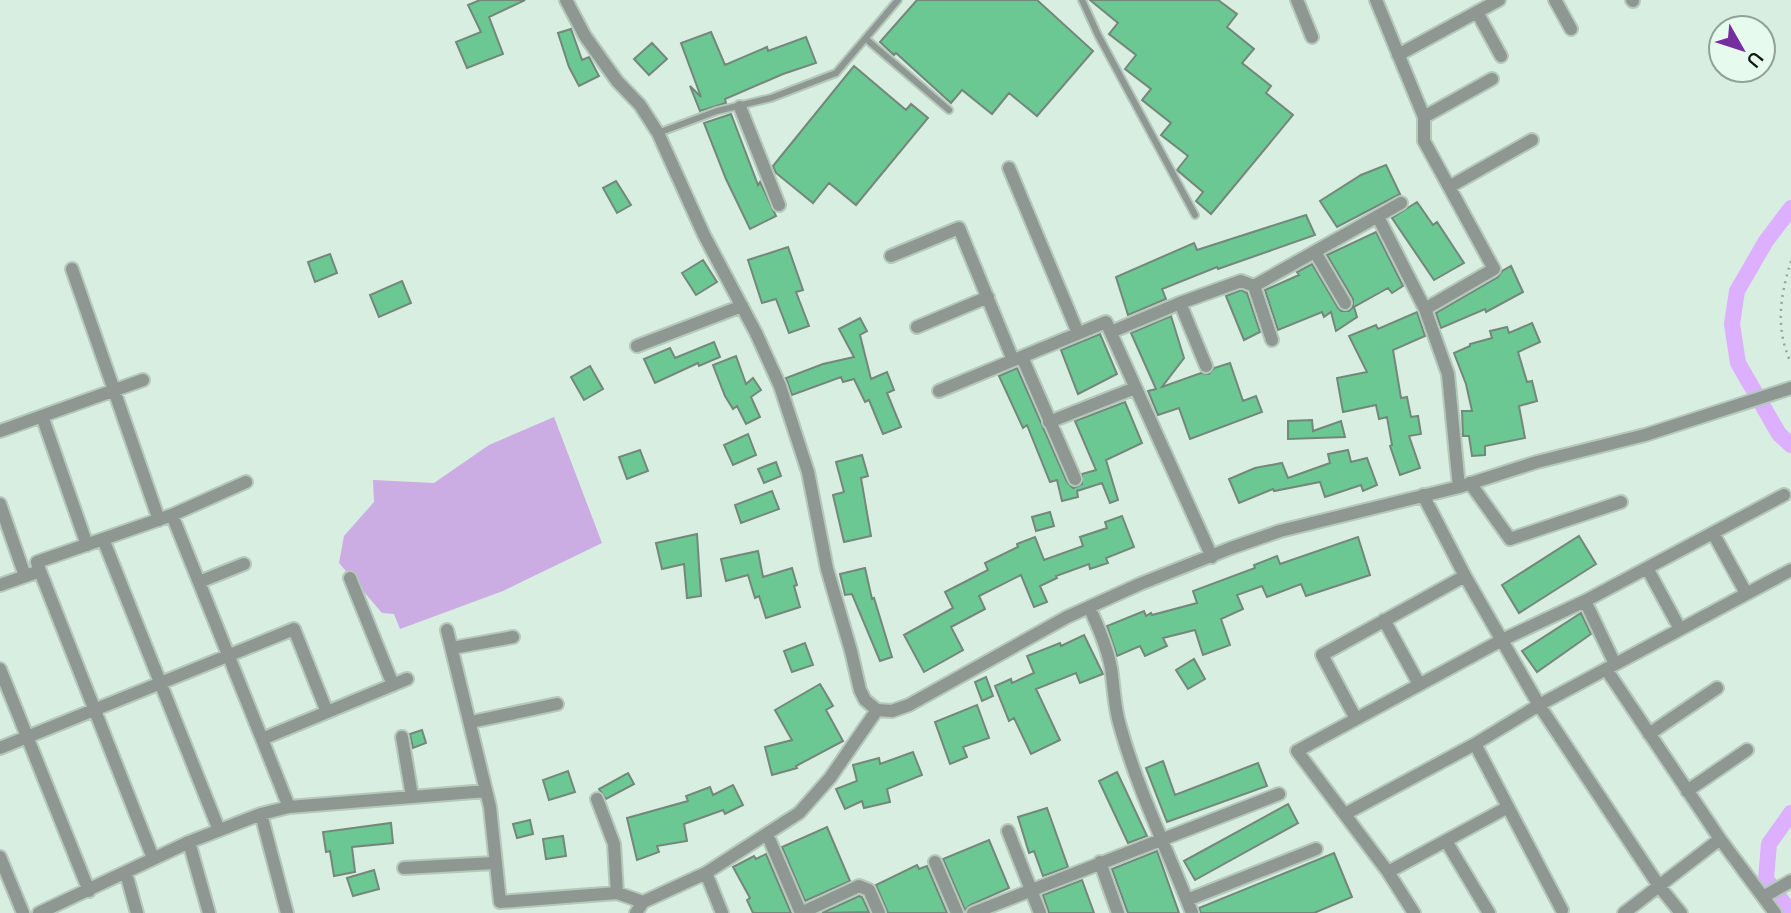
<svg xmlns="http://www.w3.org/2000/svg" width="1791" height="913" font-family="Manrope,sans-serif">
<rect width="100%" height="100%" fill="#d8eee0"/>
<path fill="#cbade3" d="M554 417 602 543 503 591 400 629 394 614 382 613 339 563 344 536 374 502 373 480 434 483 489 445Z"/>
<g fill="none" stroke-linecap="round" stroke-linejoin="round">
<path stroke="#ddb0ff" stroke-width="16" d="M1791 208 1766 241 1737 291 1732 324 1738 363 1779 434 1791 445
M1791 813 1769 844 1766 879 1791 913"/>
</g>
<path fill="#6cc893" stroke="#74877b" stroke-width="2" d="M480 0H525L489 17 503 54 467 68 456 42 481 32 468 5Z
M917 0H1037L1093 51 1037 116 1009 93 992 114 962 90 951 103 896 53 894 55 880 42Z
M1090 0H1218L1237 14 1227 27 1254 49 1242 63 1271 86 1266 93 1293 115 1211 214 1196 201 1203 192 1177 170 1188 156 1161 135 1171 123 1142 100 1151 89 1125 69 1136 55 1109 34 1118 23Z
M571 29 582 60 589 57 599 76 579 86 569 67 558 33Z
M711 32 725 65 767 47 768 51 806 37 816 63 783 74 725 99 726 103 700 111 690 86 701 97 681 43Z
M652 43 667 59 649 75 634 59Z
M854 66 906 110 911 104 928 118 856 205 829 183 813 203 776 173 773 166Z
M731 114 758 185 760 182 776 216 750 229 726 179 704 123Z
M1386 165 1400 194 1337 227 1320 201 1361 175Z
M616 181 631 205 617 213 603 188Z
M1417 202 1433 225 1437 222 1464 263 1434 280 1392 218Z
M1306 215 1315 235 1218 269 1217 267 1162 289 1166 299 1128 315 1116 277 1194 243 1197 250Z
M1376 232 1403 286 1392 293 1388 288 1354 307 1357 317 1336 331 1331 312 1324 317 1322 312 1278 330 1265 290 1299 275 1297 272 1312 264 1338 308 1341 311H1349L1353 307V299L1327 255Z
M788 247 803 290 796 292 809 326 789 333 776 299 762 303 748 260Z
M330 254 337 273 315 282 308 262Z
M703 260 717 282 696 295 682 273Z
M1511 266 1523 292 1486 312 1485 309 1441 328 1436 313 1498 277 1502 271Z
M402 281 411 303 379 317 370 295Z
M1241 290 1247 293 1260 332 1244 340 1226 296Z
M1417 312 1425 336 1393 350 1401 398 1407 397 1411 417 1418 416 1421 434 1409 436 1420 468 1400 475 1390 446 1392 445 1387 417 1379 419 1376 405 1343 412 1337 378 1367 372 1349 336 1376 325 1378 329Z
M1171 316 1184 358 1162 387 1201 373 1209 374 1214 368 1230 363 1243 401 1256 396 1262 412 1190 439 1179 408 1158 415 1148 391 1156 389 1131 333Z
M860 318 867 331 860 335 871 379 887 372 894 390 887 393 901 427 883 434 869 400 865 402 854 379 843 382 841 377 792 395 786 378 823 364 854 357 839 329Z
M1532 323 1540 342 1518 352 1527 382 1532 381 1537 401 1519 406 1525 438 1485 446V455L1472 456 1469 436H1463L1462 411H1472L1466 384 1454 353 1470 346V344L1492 338 1490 331 1507 327 1509 333Z
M1100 334 1117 374 1078 394 1061 350Z
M714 342 720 357 699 366 698 363 655 383 644 359 670 348 675 358Z
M736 356 746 384 753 378 761 390 751 397 760 417 746 424 737 406 733 409 725 396 713 365Z
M590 366 603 389 584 400 571 377Z
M1017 368 1067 482 1073 488 1082 484V474L1096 470 1075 421 1125 402 1142 443 1106 460 1118 500 1110 503 1102 483 1077 491 1078 497 1062 501 1057 480 1050 482 1027 425 1023 428 999 376Z
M1312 420 1313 431 1341 421 1345 437 1288 439V421Z
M748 434 756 455 733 465 724 445Z
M640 450 648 471 627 479 619 457Z
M1348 450 1351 462 1367 458 1377 485 1363 491 1361 485 1325 497 1320 482 1274 491 1273 489 1239 503 1229 479 1255 468 1282 463 1288 478 1330 463 1328 454Z
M862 455 868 476 861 478 871 536 844 542 833 495 844 492 836 462Z
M776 462 781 476 764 483 758 469Z
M772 491 779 509 741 523 735 505Z
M1050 512 1054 526 1036 531 1032 517Z
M1122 516 1134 547 1106 558 1108 563 1090 569 1089 564 1056 576 1057 578 1040 586 1047 602 1034 607 1021 575 979 596 985 609 951 627 963 650 924 672 904 635 953 608 945 592 988 570 985 563 1018 547 1017 544 1035 537 1044 560 1083 546 1080 537 1107 528 1105 522Z
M697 534 701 596 687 598 684 564 662 569 656 543Z
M1579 536 1596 564 1519 613 1502 585Z
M1358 537 1370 575 1306 596 1301 584 1267 597 1262 586 1237 595 1243 609 1221 619 1230 645 1203 655 1195 630 1163 638 1167 646 1145 656 1140 646 1117 656 1107 626 1144 611 1146 616 1151 613 1152 615 1197 603 1193 591 1255 568 1254 565 1277 556 1280 564Z
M758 551 763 577 792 568 797 585 794 586 800 607 766 618 759 596 755 598 748 575 726 581 721 559Z
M865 568 872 599 874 598 892 657 880 661 852 594 845 595 840 574Z
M1581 613 1591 634 1537 672 1522 651Z
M1084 635 1103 674 1080 683 1076 673 1036 689 1060 740 1031 754 1014 718 1009 721 995 686 1011 679 1012 683 1034 673 1027 656 1060 643 1061 646Z
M805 643 813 665 792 672 784 651Z
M1194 659 1205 679 1188 689 1176 670Z
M986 677 993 696 982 701 975 682Z
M820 684 833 706 826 710 843 741 796 766 797 768 772 775 765 747 792 740 775 710Z
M977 705 989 738 963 747 967 757 950 764 935 722Z
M422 730 426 743 413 748 410 734Z
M913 752 922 775 887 789 890 802 864 808 862 801 845 809 836 789 857 781 853 765 879 758 880 764Z
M1163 761 1175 795 1258 763 1267 786 1167 822 1146 768Z
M568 771 575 792 549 800 543 780Z
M1117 772 1147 836 1128 843 1099 781Z
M628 773 634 784 606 799 599 789Z
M733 785 743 805 725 814 723 810 684 824 687 841 657 846 659 852 637 860 627 818 688 801 686 796 710 787 713 795Z
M1288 804 1298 823 1195 880 1184 861Z
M1047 808 1068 867 1043 876 1034 851 1029 853 1018 817Z
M530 820 533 834 517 838 513 824Z
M391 823 393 843 352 847 355 872 334 876 330 851 326 852 323 832Z
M827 827 850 881 805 901 782 847Z
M563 836 566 856 546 859 543 839Z
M989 840 1009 888 970 905 965 910 943 859Z
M1157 851 1179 913H1128L1112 869Z
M1334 853 1352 897 1314 913H1201L1199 908Z
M766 854 791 913H753L747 900 750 898 733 867 754 856 756 859Z
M917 865 919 869 927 866 947 913H888L876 885Z
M374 870 379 889 353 896 347 878Z
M1082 880 1094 913H1049L1043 895Z
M859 896 862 897 869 912 822 913Z"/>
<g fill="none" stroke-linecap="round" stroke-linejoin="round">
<defs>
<path id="service" d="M1082 0 1098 35 1195 215
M866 39 949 110
M658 133 717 111 771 98 836 73 898 0"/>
<path id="minor" d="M566 0 585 36 617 81 640 105 658 133 704 235 756 333 780 386 808 472 827 569 851 651 860 690 865 700 877 710 892 711 909 705 1067 617 1140 584 1231 548 1280 531 1459 487 1537 462 1645 435 1791 388
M1297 0 1312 37
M1376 0 1424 117V141L1494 269 1425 309
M1555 0 1571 29
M1632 0 1633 1
M1477 12 1501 56
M1398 55 1499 0
M740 107 779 205
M1424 117 1492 79
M1009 168 1078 333
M1449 187 1532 140
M1378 217 1425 309 1448 374 1459 487
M1315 252 1345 303
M891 256 959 228 1013 360
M72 269 159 520
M1254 286 1272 340
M1180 303 1206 366
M917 327 988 297
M1111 332 1180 303 1241 281 1254 286 1401 203
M637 346 742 306
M1022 357 1075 479
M939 391 1106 322 1212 557
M42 416 87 545
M1049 422 1135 388
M0 431 143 380
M1470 483 1510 539 1621 502
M1423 495 1465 576 1539 705 1659 886 1681 913
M0 504 25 576
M172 515 262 739
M1713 533 1746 593
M103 539 219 830
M1647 568 1680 629
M40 571 153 858
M350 578 393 685
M199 582 244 564
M0 585 40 571 37 562 172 515 246 482
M1585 601 1615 664
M1089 607C1098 626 1107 646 1111 668 1114 687 1114 707 1120 726 1138 791 1168 851 1192 913
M1384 620 1419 684
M447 630 490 807 500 902 617 893 643 902
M452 648 513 637
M0 669 89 891
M1606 669 1720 839 1775 913
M1356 719 1322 655 1465 576
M471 722 557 704
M1649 734 1717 688
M402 737 412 796
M1475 744 1508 807
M0 748 294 629 327 712
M1687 791 1747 750
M597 799 614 844 617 893
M289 807 262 739 407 679
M261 814 287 913
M1345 814 1475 744 1539 705 1791 570
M1008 831 1040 913
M767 834 801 913
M1446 841 1489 913
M189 842 209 913
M0 857 23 913
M935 862 957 913
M1100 862 1118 913
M404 868 494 863
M1388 872 1508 807 1562 910
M126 873 137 913
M706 873 722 913
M1763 897 1791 881
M1187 900 1316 849
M39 913 189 842 261 814 289 807 486 791
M636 913 643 902 706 873 799 813 830 778 877 710
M801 913 859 886 869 890 879 913
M973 913 1279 794
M1414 913 1388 872 1297 751 1502 640 1585 601 1784 495
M1624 913 1720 839"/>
</defs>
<use href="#service" stroke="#b4c8bb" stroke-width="10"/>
<use href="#minor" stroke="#b4c8bb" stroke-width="16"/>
<path stroke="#94a59a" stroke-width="2.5" stroke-dasharray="2 5" stroke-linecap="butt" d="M1791 261C1780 297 1775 328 1791 363"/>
<use href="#service" stroke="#8f9792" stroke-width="6"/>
<use href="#minor" stroke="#8f9792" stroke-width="12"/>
</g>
<g transform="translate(1742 49) rotate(129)"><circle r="33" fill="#e6fbed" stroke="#91a196" stroke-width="2"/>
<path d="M0-5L12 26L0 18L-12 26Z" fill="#762da0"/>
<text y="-10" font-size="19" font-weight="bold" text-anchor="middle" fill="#121914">U</text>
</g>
</svg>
